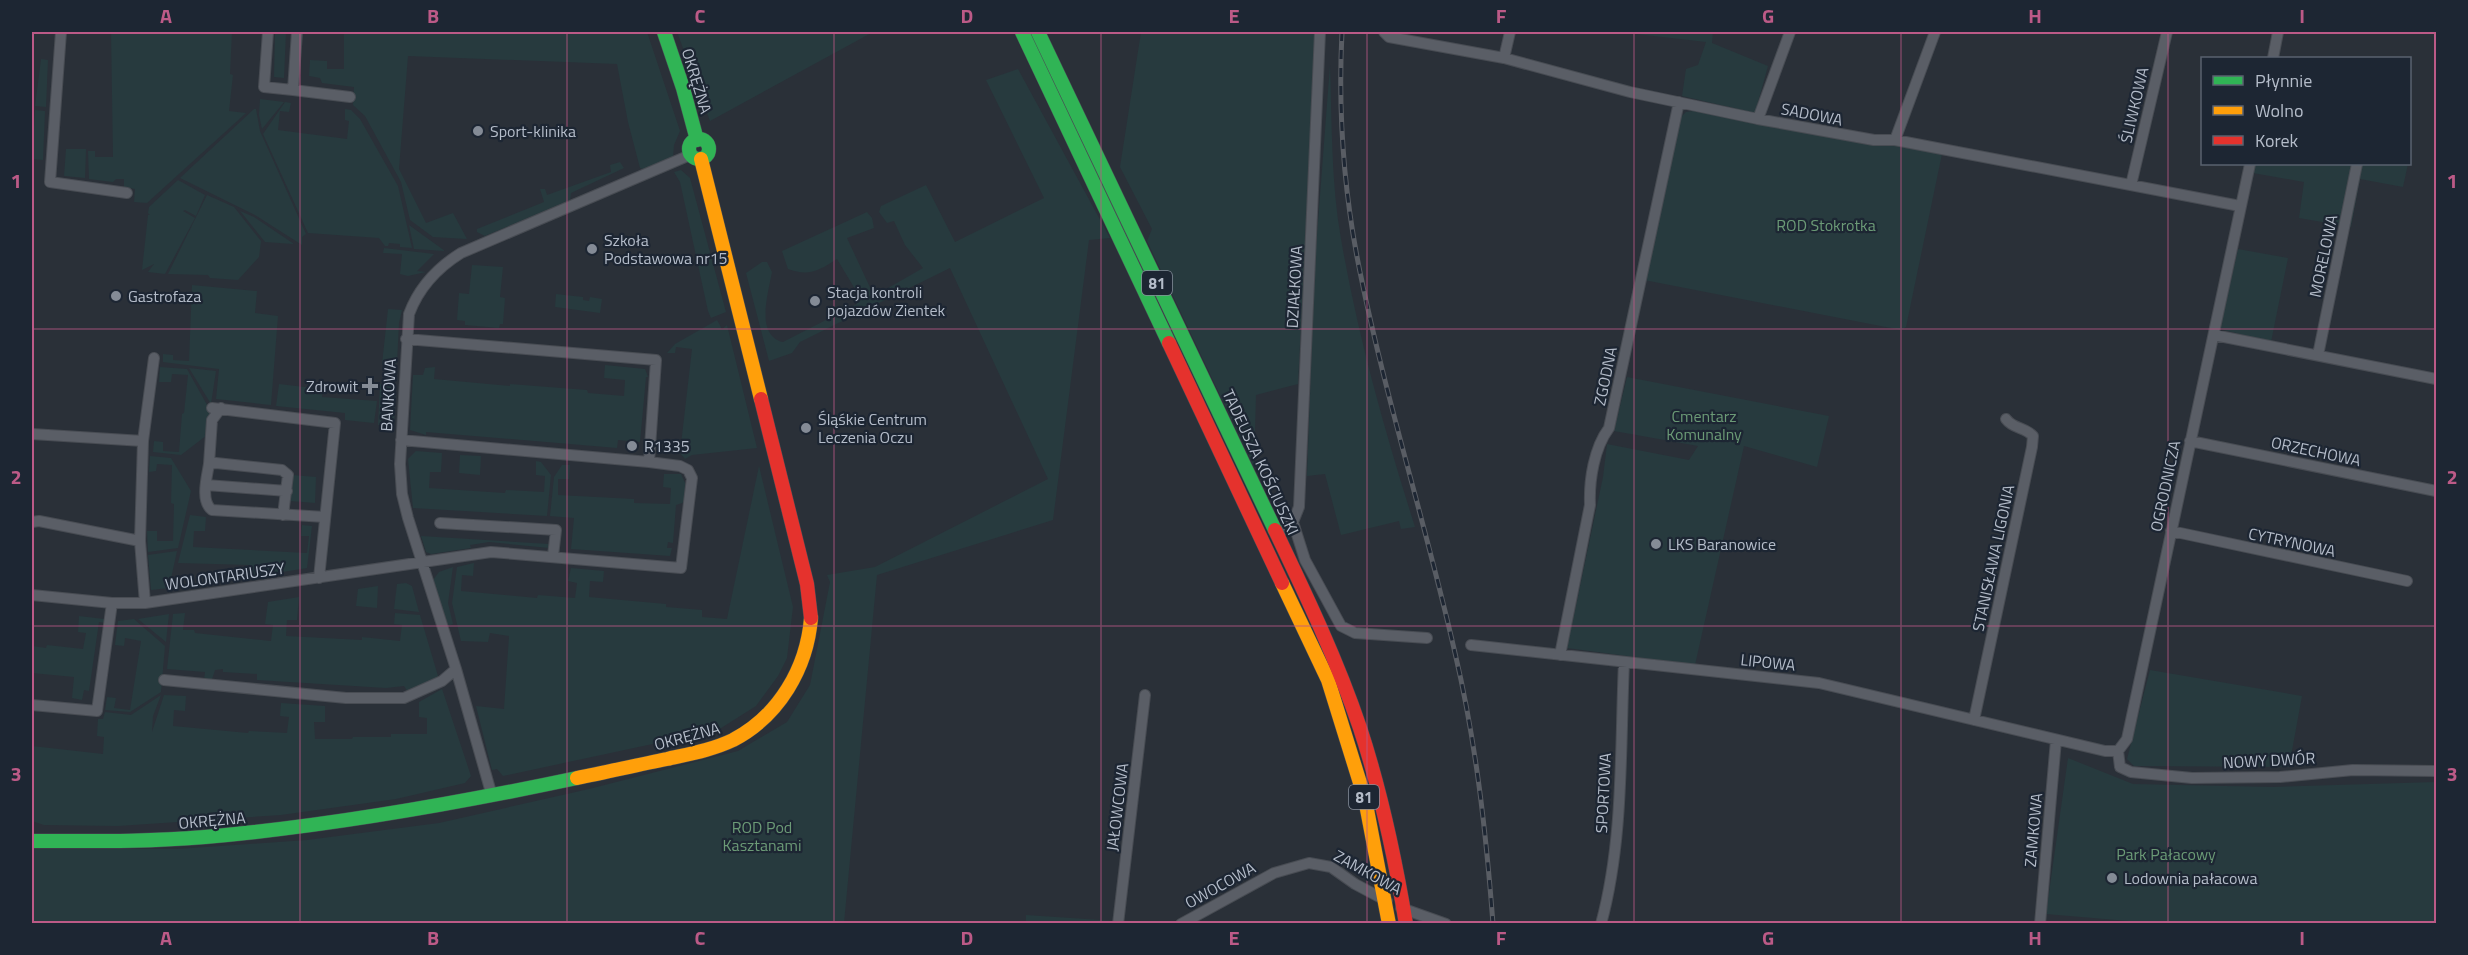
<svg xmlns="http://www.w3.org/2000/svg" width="2468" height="955" font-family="'Titillium Web',sans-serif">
<rect width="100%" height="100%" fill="#2a3038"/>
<path fill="#273a3e" d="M111 32H232L230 74 233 75 229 111 246 113 147 203 134 202 135 189 124 187V179H116L113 182 89 179 88 151H95V157H113Z
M275 32H286L284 78 274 77Z
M344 32H647L680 131 674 145 673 157 643 169 640 168 628 122 617 64 408 56 399 169 426 223 453 213 467 239 433 237 410 220 401 182 365 116 353 105 354 87 322 83 320 78 309 76 310 60 327 61V69H344Z
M677 32H873L710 121Z
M1141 32H1316L1298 384 1256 395 1254 467 1147 241 1152 229 1120 167Z
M1637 32H1713L1712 43 1768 66 1755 113 1682 96 1686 69 1698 65 1706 42 1636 34Z
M41 59 48 60 46 107 35 106Z
M1330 65C1332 123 1331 182 1341 239 1358 337 1385 432 1415 527L1401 529 1399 521 1341 535 1325 474 1307 476 1315 261Z
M1018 69 1110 238 1089 240 1053 520 877 575 844 923H32V849H177L307 840 439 823 589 789 738 751 787 722 810 685 830 582 827 575 875 567 1048 479 950 268 800 342 792 353 769 361 746 273 762 262H767L772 272C768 294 755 335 783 342L857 304 855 289 837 259C820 270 809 277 788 269L782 251 867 212 872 218 874 228 847 238 874 296 923 268 905 245 894 221 887 223 879 212 881 206 926 185 955 242 1044 198 986 80Z
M260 99 284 102 262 129 259 115Z
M285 102 291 103 289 112 280 111 278 130 347 139 349 121 345 120V109L351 110 360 119 398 186 412 248 400 247V244L389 243 388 246H385L379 238 308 233 263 134Z
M254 109H256L260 131 306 234 302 237V245L255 215 180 178Z
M35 110 45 111 43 160 32 159Z
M1693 111 1942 154 1906 327 1901 330 1644 280 1679 119 1686 112Z
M66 149H86L85 178 64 176Z
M620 162 624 168 571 193 570 200 485 236 477 232V229L544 202 540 189H545L547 195 611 172 610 165Z
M2255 164H2408L2403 187 2360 179 2351 227 2299 218 2304 182 2253 173Z
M681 170 690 178 726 312 711 318 708 311 680 182 674 172Z
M178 180 205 195 196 216 185 210 183 211 195 218 165 274 148 272 154 264 142 270 148 215H150L148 213 149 207Z
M207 195 234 207 261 241 259 257 238 280 210 278 208 275 168 274Z
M240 211 254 217 294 244 265 242Z
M409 225 445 251 414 249Z
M384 248 434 254 417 271 426 272 408 276 400 274 402 254 383 253Z
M2238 249 2288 258 2271 342 2220 329Z
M472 265 503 267 500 297 505 298 503 324H500L499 328 465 325V321L457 320 459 293 469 294Z
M192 285 257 291 255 313 278 316 271 405 216 399 219 369 163 362V354L173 355V360L189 361Z
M556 294 583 297V300L589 301 590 297 602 299 600 313 555 307Z
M388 309 402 310 399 323 397 363 388 369 382 364Z
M717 320 722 329 727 325 757 448 692 455 685 459 680 453 692 349 676 347 675 353H667L675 344Z
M605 365 645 369 648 377H646L640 442 618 440 617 448 426 432V435L410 430 413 375H423L425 368 435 367 434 379 510 386V384L587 390 588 393 624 396 625 380 604 378Z
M160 367 187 369 211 412 207 435 181 455 153 452 154 441 163 442V451L179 452 182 414 184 413 188 375 172 374 171 382H159Z
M189 368 216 371 211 404Z
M1627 377 1829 416 1817 467 1744 446 1695 665 1567 648 1603 477 1607 444 1689 460 1698 446 1614 431Z
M279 384 313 388 317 385 323 384 322 397 377 401 374 423 345 420V413L276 406Z
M380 384 396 386 394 426 378 425Z
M416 451 442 453 441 472H430L429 488 505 493 506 490 544 492 545 476 536 475V461L541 462 551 475 547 516 413 508 408 459Z
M460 455 481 456 480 475 459 473Z
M150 456 171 458 191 491 178 548 148 552 147 531H157V541H173L174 504 171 503 172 465 157 464 156 471 149 472Z
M562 465H570L569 479H558V495L634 499V503L670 504 671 488 663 487 664 474H681L686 485 685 502 676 505 673 543 668 542 667 548H672L670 556 571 549 574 518 550 516 554 477Z
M759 466 793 607 787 658 778 676 756 706 718 730 503 776 497 769 492 770 476 706 504 709 509 636 490 633 488 642 461 641 452 603 457 567 474 563 473 576 462 575 461 591 537 598 538 595 575 598 577 583 568 581 571 568 604 571 603 582 590 581 589 597 666 604V607L702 610V617L727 619Z
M292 475 316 477 315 503 290 501Z
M190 515 206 517 205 531H194L193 547 307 553 309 536H301L302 525 312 526 307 568 252 577 250 565 178 563Z
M421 536 549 544V548L489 542 470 545 471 548 431 554 426 552Z
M177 551 169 588 151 590 148 555Z
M453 567 448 603 453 624 448 626 433 580 439 572Z
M406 583 412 586 419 612 394 609 397 584Z
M378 586 377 608 356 606 358 589Z
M299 597 297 620H287L286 636 362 640V637L400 641 402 625 394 624 395 613 420 615 438 676 427 684 408 692 404 686 386 688 257 680V674L223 672V669L215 670 211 682 204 681 205 672 167 669 173 614 185 613 183 630H194L195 633 271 641 273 625 265 624 268 602Z
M169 614 166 642 138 619Z
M79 616 104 619 106 623 99 622 89 691 84 690 82 700 72 698 74 677 32 673V646L46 648 47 645 83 649 86 633 78 632Z
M134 619 165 646 161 692 130 712 105 710 107 697 116 698 114 708 130 710 141 641 125 638 124 646 115 645 118 621Z
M2150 670 2302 696 2289 767 2134 766 2127 759Z
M442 689 471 776 465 783 396 799 281 815 118 826 44 825 32 821V746L103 754 104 737 97 736 98 719H103L105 712 131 715 161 695 153 716 152 732 164 695 186 696 185 711 174 710 173 726 248 733 249 731 287 733 289 717 280 716 281 703 325 706V722H314L315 739H352L353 737H391V734H427V718L419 717V702Z
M2068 758 2133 784 2272 787 2436 782V923L2163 924 2046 914Z
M1026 915 1116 921V924H1026Z"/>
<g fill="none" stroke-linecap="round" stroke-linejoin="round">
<defs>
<path id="street" d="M61 32 50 182 127 193
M268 32 264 87 293 90
M297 32 293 90 350 97
M1384 32 1389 37 1504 58 1630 92 1758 119 1874 140H1895L2240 206
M1504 58 1510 32
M2273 58 2278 32
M1758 119 1790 32
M1895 140 1935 32
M2131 185 2167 32
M2214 335 2436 379
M2318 355 2357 164
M212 408 335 423 319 578
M32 434 143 441
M401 440 649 462 656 360 406 339
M2190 441 2436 491
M209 464 212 420 221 408
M206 485 287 491
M283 515 288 475 282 470 216 463 209 464C207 477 200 501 212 510L325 517
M32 522 39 521 140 541
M1293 522 1305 560 1341 626 1355 633 1427 638
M440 523 556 530 553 556
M2171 531 2407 581
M1277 535 1293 522 1299 507 1320 32
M32 595 112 603H145L491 552 681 568 692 478 688 470 680 466 649 462
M145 603 140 541 143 441 154 358
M1471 645 1819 683 2105 751H2118L2127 739 2250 164
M1560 655 1590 505C1589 480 1594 448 1609 428L1679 102
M164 680 346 698H404L442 681 456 669
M32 705 97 711 112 603
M1974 720 2032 447 2033 436C2025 427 2013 429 2006 419
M2118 751 2120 767 2131 772 2192 778 2280 777 2353 770 2436 771
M492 796 456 669 408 518 402 494 400 464 409 314C419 287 437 268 461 253L690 155
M1401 908 1446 924
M1118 924 1145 695
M1181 924 1274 873 1309 863 1331 867 1355 884 1387 901
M1601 924C1624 839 1620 749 1624 662
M2040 924 2056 740"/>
<path id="fast" d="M664 32 683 88 697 140
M1022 32 1169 343
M1038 32 1275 530
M689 149a10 10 0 1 1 20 0a10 10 0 1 1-20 0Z
M32 841C90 841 147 842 205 837 330 826 454 804 577 778"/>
<path id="slow" d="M701 159 761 399
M1282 583 1328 680 1365 799 1389 924
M577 778C607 772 637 765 667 759 689 754 712 750 733 740 779 716 807 668 811 618"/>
<path id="jam" d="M1169 343 1282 583
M761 399 807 584 811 618
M1275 530C1306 595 1337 660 1360 728 1381 792 1395 858 1406 924"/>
</defs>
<use href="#street" stroke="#484c53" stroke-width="12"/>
<use href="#fast" stroke="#484c53" stroke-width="15"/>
<use href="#slow" stroke="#484c53" stroke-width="15"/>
<use href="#jam" stroke="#484c53" stroke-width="15"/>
<use href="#street" stroke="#5a5e66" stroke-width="10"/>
<use href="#fast" stroke="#30b455" stroke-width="14"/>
<use href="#slow" stroke="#ff9f0a" stroke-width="14"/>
<use href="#jam" stroke="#e5322d" stroke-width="14"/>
<defs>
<path id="rail" d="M1342 32C1338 111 1344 194 1360 272 1386 400 1426 525 1455 653 1476 742 1486 832 1493 924"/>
</defs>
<use href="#rail" stroke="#595d64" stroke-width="5"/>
<use href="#rail" stroke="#1d2633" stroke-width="3" stroke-dasharray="9" stroke-linecap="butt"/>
</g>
<path fill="none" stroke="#bc5a87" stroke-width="1.5" stroke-opacity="0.55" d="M300 32V924M567 32V924M834 32V924M1101 32V924M1367 32V924M1634 32V924M1901 32V924M2168 32V924M32 329H2436M32 626H2436"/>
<g fill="#848b96" stroke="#1d2633" stroke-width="2">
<circle cx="478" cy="131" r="6"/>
<circle cx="592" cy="249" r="6"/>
<circle cx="116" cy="296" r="6"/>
<circle cx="815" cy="301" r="6"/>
<path d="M367 377h6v6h6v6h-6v6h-6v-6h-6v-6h6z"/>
<circle cx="806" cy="428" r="6"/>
<circle cx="632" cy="446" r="6"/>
<circle cx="1656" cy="544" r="6"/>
<circle cx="2112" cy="878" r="6"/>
</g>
<g text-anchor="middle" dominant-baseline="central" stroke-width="4.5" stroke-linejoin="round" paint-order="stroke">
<g fill="#1d2633" stroke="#878f9c" stroke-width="1.5">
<rect x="1142" y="271" width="30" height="24" rx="4.5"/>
<rect x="1349" y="785" width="30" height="24" rx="4.5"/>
</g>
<g font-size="15" font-weight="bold" fill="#b4bcc9">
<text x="1157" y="283">81</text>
<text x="1364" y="797">81</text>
</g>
<g font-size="16" fill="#b4bcc9" stroke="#1d2633">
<text transform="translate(697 81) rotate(73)">OKRĘŻNA</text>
<text transform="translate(2134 105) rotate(-77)">ŚLIWKOWA</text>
<text transform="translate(1812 114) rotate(11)">SADOWA</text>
<text transform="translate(2323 256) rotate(-78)">MORELOWA</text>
<text transform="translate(1294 287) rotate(-87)">DZIAŁKOWA</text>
<text transform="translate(1605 376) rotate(-78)">ZGODNA</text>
<text transform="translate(388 395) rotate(-87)">BANKOWA</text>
<text transform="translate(2316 451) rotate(12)">ORZECHOWA</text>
<text transform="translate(1261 462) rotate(65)">TADEUSZA KOŚCIUSZKI</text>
<text transform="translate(2165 486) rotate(-78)">OGRODNICZA</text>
<text transform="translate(2292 542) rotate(12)">CYTRYNOWA</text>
<text transform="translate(1993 558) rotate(-78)">STANISŁAWA LIGONIA</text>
<text transform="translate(225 576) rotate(-8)">WOLONTARIUSZY</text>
<text transform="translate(1768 662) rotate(6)">LIPOWA</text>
<text transform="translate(687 736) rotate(-15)">OKRĘŻNA</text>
<text transform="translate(2269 760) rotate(-3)">NOWY DWÓR</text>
<text transform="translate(1603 793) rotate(-87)">SPORTOWA</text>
<text transform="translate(1117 807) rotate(-83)">JAŁOWCOWA</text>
<text transform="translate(212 820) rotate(-5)">OKRĘŻNA</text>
<text transform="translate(2033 830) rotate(-85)">ZAMKOWA</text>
<text transform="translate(1368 872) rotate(29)">ZAMKOWA</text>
<text transform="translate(1220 885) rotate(-29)">OWOCOWA</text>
</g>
<g font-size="16" fill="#b4bcc9" stroke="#1d2633" text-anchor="start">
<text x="490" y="131">Sport-klinika</text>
<text x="604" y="240">Szkoła<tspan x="604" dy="18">Podstawowa nr15</tspan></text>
<text x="827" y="292">Stacja kontroli<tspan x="827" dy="18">pojazdów Zientek</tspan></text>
<text x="128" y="296">Gastrofaza</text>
<text x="358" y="386" text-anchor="end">Zdrowit</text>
<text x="818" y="419">Śląśkie Centrum<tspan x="818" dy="18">Leczenia Oczu</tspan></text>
<text x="644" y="446">R1335</text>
<text x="1668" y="544">LKS Baranowice</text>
<text x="2124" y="878">Lodownia pałacowa</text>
</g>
<g font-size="16" fill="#6b9a76" stroke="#1d2633">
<text x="1826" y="225">ROD Stokrotka</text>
<text x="1704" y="416">Cmentarz<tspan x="1704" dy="18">Komunalny</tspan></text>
<text x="762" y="827">ROD Pod<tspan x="762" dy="18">Kasztanami</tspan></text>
<text x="2166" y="854">Park Pałacowy</text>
</g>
</g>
<rect width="2468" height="955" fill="none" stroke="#1d2633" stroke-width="66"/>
<rect x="2201" y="57" width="210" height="108" fill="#1d2633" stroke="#59626f" stroke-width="1.5"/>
<rect x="2213" y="76" width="30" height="9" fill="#30b455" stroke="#59626f" stroke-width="1.5"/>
<text x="2255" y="87" font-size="18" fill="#b4bcc9">Płynnie</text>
<rect x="2213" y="106" width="30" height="9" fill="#ff9f0a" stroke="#59626f" stroke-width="1.5"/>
<text x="2255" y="117" font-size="18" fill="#b4bcc9">Wolno</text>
<rect x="2213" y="136" width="30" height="9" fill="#e5322d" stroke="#59626f" stroke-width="1.5"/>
<text x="2255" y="147" font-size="18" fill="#b4bcc9">Korek</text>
<rect x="33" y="33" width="2402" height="889" fill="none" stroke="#bc5a87" stroke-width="2"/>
<g font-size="20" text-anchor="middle" font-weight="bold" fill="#bc5a87">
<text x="166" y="23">A</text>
<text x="433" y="23">B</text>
<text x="700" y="23">C</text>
<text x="967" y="23">D</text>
<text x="1234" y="23">E</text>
<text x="1501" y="23">F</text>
<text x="1768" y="23">G</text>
<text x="2035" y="23">H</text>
<text x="2302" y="23">I</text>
<text x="16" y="188">1</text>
<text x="2452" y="188">1</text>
<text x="16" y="484">2</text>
<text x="2452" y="484">2</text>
<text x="16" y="781">3</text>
<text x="2452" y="781">3</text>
<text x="166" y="945">A</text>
<text x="433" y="945">B</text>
<text x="700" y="945">C</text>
<text x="967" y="945">D</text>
<text x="1234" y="945">E</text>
<text x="1501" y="945">F</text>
<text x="1768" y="945">G</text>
<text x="2035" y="945">H</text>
<text x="2302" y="945">I</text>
</g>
</svg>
